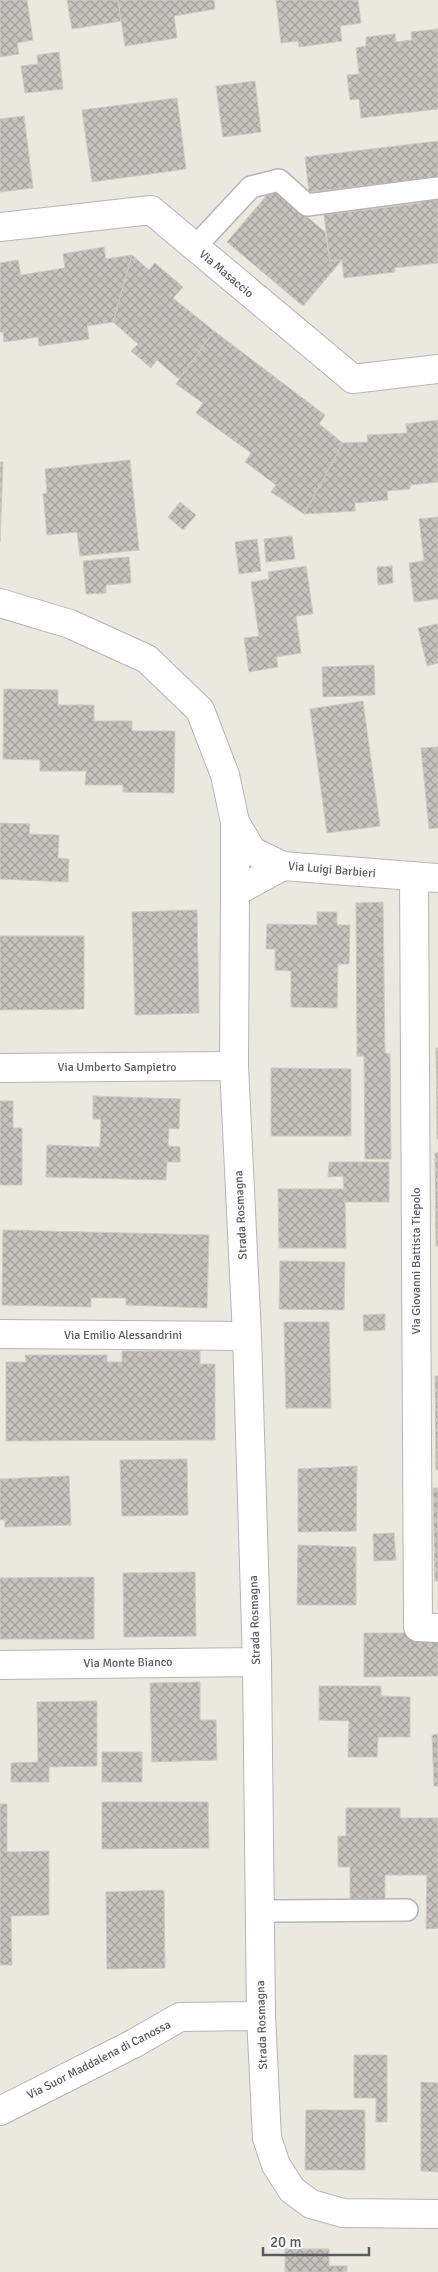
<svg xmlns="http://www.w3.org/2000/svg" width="438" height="2272" font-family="Signika,sans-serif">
<defs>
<pattern id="building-cross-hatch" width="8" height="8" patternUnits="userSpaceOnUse" patternTransform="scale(1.25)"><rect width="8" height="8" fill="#c6c2bd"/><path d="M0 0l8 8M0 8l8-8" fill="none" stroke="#a4a19d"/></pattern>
</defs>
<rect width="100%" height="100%" fill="#eae9e0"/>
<path fill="url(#building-cross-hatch)" stroke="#cecabf" d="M0 0H27L33 40 17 43 19 54 0 57Z
M67 0H118L121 21 72 29Z
M118 0H214L215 9 174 16 177 38 125 46Z
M276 0H358L361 23 340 26 342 41 299 47 298 41 281 43Z
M438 29V109L361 118 359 99 350 100 347 75 359 74 356 48 366 46V37L395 34 396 42 412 40 411 32Z
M59 52 63 89 25 93 21 66 38 64 37 55Z
M255 81 261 132 223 137 216 86Z
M177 98 186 169 92 182 82 110Z
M24 116 33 188 0 192V119Z
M438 141V177L309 192 305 157Z
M273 188 325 232 330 261 342 260 303 306 227 242Z
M438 190V263L394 268 395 272 344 278 342 260 330 261 324 215 421 203 419 192Z
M104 247 106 259 132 255 113 322 87 326 89 339 39 346 38 337 4 342 3 332H0V263L18 260 21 275 65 268 63 254Z
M132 255 149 270 155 263 183 287 173 298 214 331 179 379 157 360 151 368 131 351 138 344 113 322Z
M214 331 325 415 319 424 343 443 304 514 271 492 276 485 245 462 251 453 196 413 203 403 176 384Z
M438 420V482L411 485 410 489 387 491 388 500 355 503V511L304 514 343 443 368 442 367 435 407 433 406 424Z
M130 460 139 550 80 556 77 532 47 535 43 494 47 493 45 469Z
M0 462H3L0 542Z
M180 502 196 515 183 530 168 517Z
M438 517V599L414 602 409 563 424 561 419 519Z
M292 536 295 559 266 562 264 539Z
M257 539 261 571 239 574 235 542Z
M129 557 131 583 106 585V593L86 594 83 561Z
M306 566 313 614 296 616 301 653 276 657 278 667 249 672 244 638 259 636 251 582 269 579 268 572Z
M392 566 393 583 378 585 377 567Z
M438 624V663L427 666 418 628Z
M374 665 375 695 323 697 322 667Z
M4 689 58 690V705H94V721H132V731H175L174 793 123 792V785H85L86 771H40V760L3 759Z
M363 701 380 826 327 833 310 709Z
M438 747V828L429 829 421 748Z
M0 823 30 824 29 834 59 835 58 858 69 859 68 882 0 879Z
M383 902 385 1053 390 1054 391 1159H365L364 1056H357L356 903Z
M197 910 199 1013 135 1015 132 912Z
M317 912H337V925H350L349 964H338L337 1008 291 1007V971L275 970V949H266L267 924 317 925Z
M0 936H84V1009L0 1010Z
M436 1048H438V1139H437Z
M271 1068 351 1069V1136H271Z
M93 1096 180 1099 179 1129 169 1128 168 1146 180 1147V1162H167L166 1180 46 1177 47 1145 100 1147 101 1119H93Z
M0 1101H13V1128H22V1185H0Z
M435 1153H438V1246H436Z
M329 1162H389V1202H345L346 1248H279L278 1189H344L343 1176 328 1177Z
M3 1230 209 1235 207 1308 126 1305V1298H91V1307L2 1305Z
M280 1261 345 1262 344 1310 279 1309Z
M385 1314V1330L364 1331 363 1315Z
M284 1322H329L331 1408H286Z
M122 1351H200V1364H215V1440L6 1441V1362H26L25 1355H107V1362H122Z
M435 1376H438V1470H436Z
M187 1459 188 1515 122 1516 120 1460Z
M357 1466 356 1531 298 1532V1469Z
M69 1476 71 1525 5 1527V1520H0V1479Z
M433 1488H438V1581H435Z
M394 1533 396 1560 374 1561 373 1534Z
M298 1545 356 1547V1605H297Z
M195 1572 196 1636 124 1637 123 1573Z
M94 1577V1639H0V1578Z
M364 1633H438V1676L364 1677Z
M200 1682V1720H216L217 1760 152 1762 150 1683Z
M319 1686H381V1696L410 1697V1737H378L377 1757H348L349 1721 319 1720Z
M97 1701V1766L49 1767V1782H11V1763L38 1762 37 1702Z
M438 1734V1786H434L432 1735Z
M102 1752H142V1782H102Z
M102 1802H208L209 1848 102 1849Z
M0 1804H7V1852L49 1851V1915L11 1916 12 1965H0Z
M346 1808H400V1818H438V1928L426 1929 427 1875H385V1899H350V1867H338V1836H346Z
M164 1890 165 1968 107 1969 106 1892Z
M354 2055H387V2122H376V2098H354Z
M421 2082 438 2083V2172L421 2171Z
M306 2110H365V2170H305Z
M285 2249H329V2266H347V2272H285Z"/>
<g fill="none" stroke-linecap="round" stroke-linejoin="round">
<defs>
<path id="service" d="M195 247 251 187 279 180 307 205 438 188
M258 1913 275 1911 407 1910"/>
<path id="minor" d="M0 227 151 210 353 379 438 369
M0 603 70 624 147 659 200 710 225 775 235 822 252 851 283 866 438 878
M235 823V892L283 866
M414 876 418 1627 438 1628
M235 892 234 1066 247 1336 257 1662 261 2016 267 2138 276 2165 292 2190 311 2204 343 2213 438 2214
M0 1068 234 1066
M0 1334 247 1336
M0 1665 257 1662
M0 2111 133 2044 180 2017 261 2016"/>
</defs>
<use href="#service" stroke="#b3b5ba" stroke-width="24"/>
<use href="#minor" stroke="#b3b5ba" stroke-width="30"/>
<use href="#service" stroke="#fff" stroke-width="21"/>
<use href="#minor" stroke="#fff" stroke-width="28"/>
</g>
<g text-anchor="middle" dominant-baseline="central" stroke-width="5" stroke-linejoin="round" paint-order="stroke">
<g font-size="12" fill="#595b60" stroke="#fff">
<text transform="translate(226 274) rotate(40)">Via Masaccio</text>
<text transform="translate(332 870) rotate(5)">Via Luigi Barbieri</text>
<text x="117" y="1067">Via Umberto Sampietro</text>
<text transform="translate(241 1215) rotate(-93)">Strada Rosmagna</text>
<text transform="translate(416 1261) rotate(-90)">Via Giovanni Battista Tiepolo</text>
<text x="123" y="1335">Via Emilio Alessandrini</text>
<text transform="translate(255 1620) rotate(-92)">Strada Rosmagna</text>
<text transform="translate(128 1663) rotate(-1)">Via Monte Bianco</text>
<text transform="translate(262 2025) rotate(-92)">Strada Rosmagna</text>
<text transform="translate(99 2060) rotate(-27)">Via Suor Maddalena di Canossa</text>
</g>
</g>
<path d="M263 2247v8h106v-8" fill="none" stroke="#595b60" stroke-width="2.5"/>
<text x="270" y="2247" font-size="15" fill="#595b60" stroke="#ffffff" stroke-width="4" paint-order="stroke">20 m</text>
</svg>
